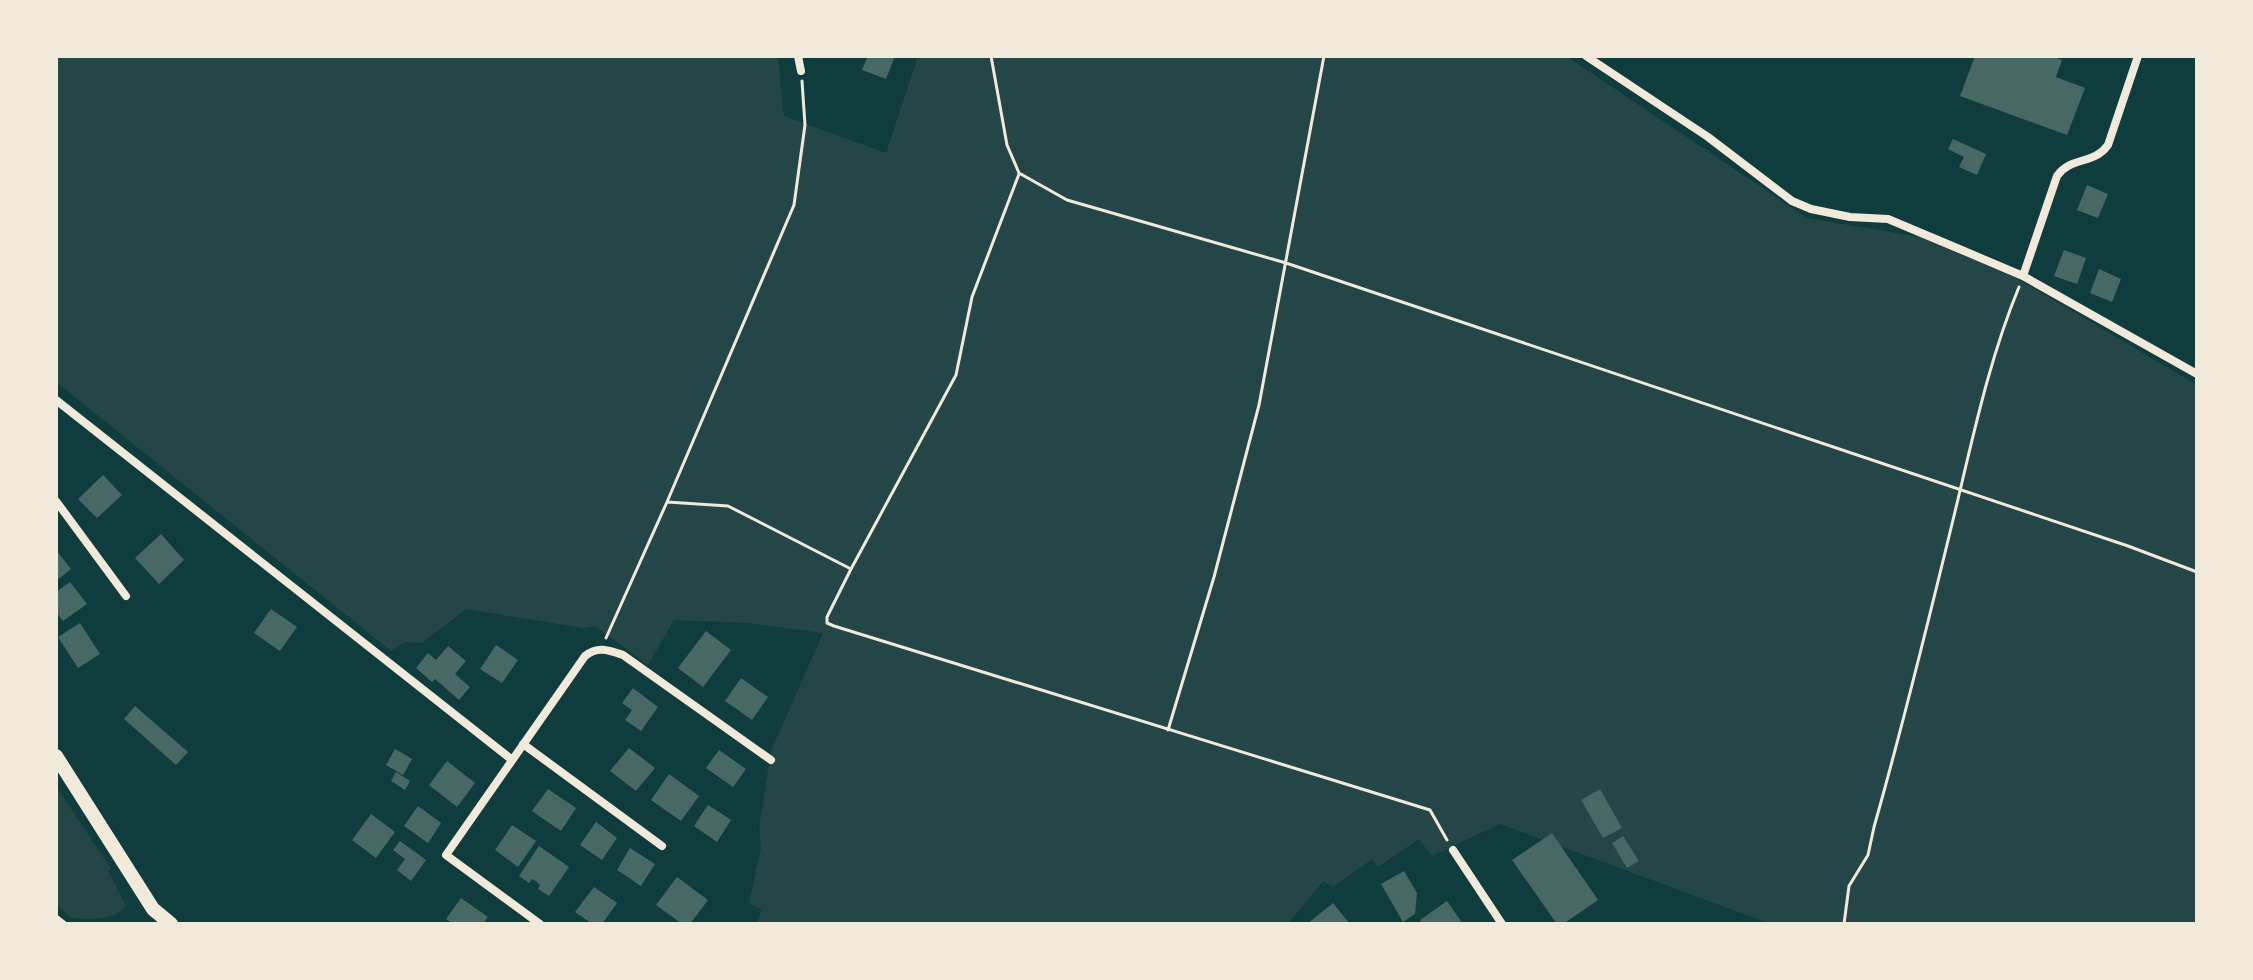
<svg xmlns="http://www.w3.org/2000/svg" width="2253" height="980" font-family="'Libre Baskerville',serif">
<rect width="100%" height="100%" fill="#0f3d3e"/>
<path fill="#244646" d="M56 56H778L784 116 886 153 918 56H1566L1807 218 1920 237 2018 279 2197 385V924H1771L1500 824 1432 856 1419 839 1378 867 1372 859 1333 887 1323 881 1288 924H757L762 909 749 903 761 849 759 828 771 751 823 633 747 623 674 620 648 665 595 626 583 628 466 609 422 643 405 642 391 651 56 382Z
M56 786 111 869 108 871 126 905C117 921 88 920 72 918L56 905Z"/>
<path fill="#486865" d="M861 56H895L886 79 862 70 867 58Z
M1975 56H2051L2062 60 2056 77 2085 88 2067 135 1960 96Z
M1953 139 1986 154 1977 175 1959 167 1964 157 1948 149Z
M2087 185 2108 194 2098 218 2077 210Z
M2064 250 2086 258 2077 284 2054 276Z
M2099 269 2121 279 2112 302 2090 293Z
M103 475 122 495 97 518 78 499Z
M161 534 184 560 159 584 135 558Z
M56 550 71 569 56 581Z
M70 582 87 604 63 621 56 612V592Z
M271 609 297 627 280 651 254 633Z
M80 623 100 654 78 668 58 637Z
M706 631 731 650 703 687 678 668Z
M496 645 518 660 502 683 480 669Z
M448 646 466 661 455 674 470 687 459 700 435 679 432 682 416 668 428 653 436 660Z
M741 678 768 697 752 720 725 701Z
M633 688 658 707 641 731 625 720 632 710 622 703Z
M135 706 188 752 176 765 124 719Z
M629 748 655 768 636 791 610 771Z
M395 749 412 759 403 775 386 765Z
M719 750 746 769 733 787 706 768Z
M447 761 475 783 457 807 429 785Z
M396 772 410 781 405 790 391 781Z
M669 774 699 796 681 821 651 800Z
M548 789 576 808 561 831 532 811Z
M1600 789 1622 828 1603 838 1581 800Z
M708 805 731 820 717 842 694 826Z
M418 806 441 823 428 843 404 826Z
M371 814 395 832 376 858 352 840Z
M596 822 617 838 602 860 580 845Z
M512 825 536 841 518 867 495 850Z
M1552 833 1598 900 1563 924H1557L1512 860Z
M1623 836 1639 861 1627 868 1612 843Z
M400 841 426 860 411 881 397 870 405 859 393 850Z
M539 846 569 867 549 896 538 889 540 885 536 881 532 879 529 883 519 876Z
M630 848 655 864 641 886 617 870Z
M1404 871 1417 893 1415 914 1403 922 1381 884Z
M677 877 708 900 690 924H682L656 905Z
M594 887 617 903 602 924H592L575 912Z
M461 898 488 917 483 924H453L446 919Z
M1447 901 1463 924H1423L1420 920Z
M1333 903 1350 924H1307Z"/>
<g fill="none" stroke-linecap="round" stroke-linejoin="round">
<path stroke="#f1e9da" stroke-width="3" d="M991 56 1007 145 1019 173 1067 200 1286 263 2128 546 2197 572
M667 502 728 506 851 569 827 617V623L834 626 1430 810 1447 840
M851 569 956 375 972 297 1019 174
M606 638 667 502 794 205 805 125 802 81
M1168 730 1214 577 1259 405 1324 56
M1844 924 1849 886 1868 855 1874 827C1903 725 1928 623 1953 520 1972 442 1988 362 2019 287"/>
<path stroke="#f1e9da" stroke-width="5" d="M56 917 65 924"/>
<path stroke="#f1e9da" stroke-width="8" d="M798 56 801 71
M1586 56 1708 137 1792 201 1811 209 1850 217 1888 219 1957 248 2023 276 2197 374
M2023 276 2057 176C2071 156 2094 165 2108 145L2138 56
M56 400 511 759
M56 501 126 596
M523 744 662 846
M1453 850 1502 924
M540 924 446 855 585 656C598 646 608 650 623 655L771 760"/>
<path stroke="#f1e9da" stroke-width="14" d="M56 756 153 909 171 924"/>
</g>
<rect width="2253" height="980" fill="none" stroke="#f1e9da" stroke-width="116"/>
</svg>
